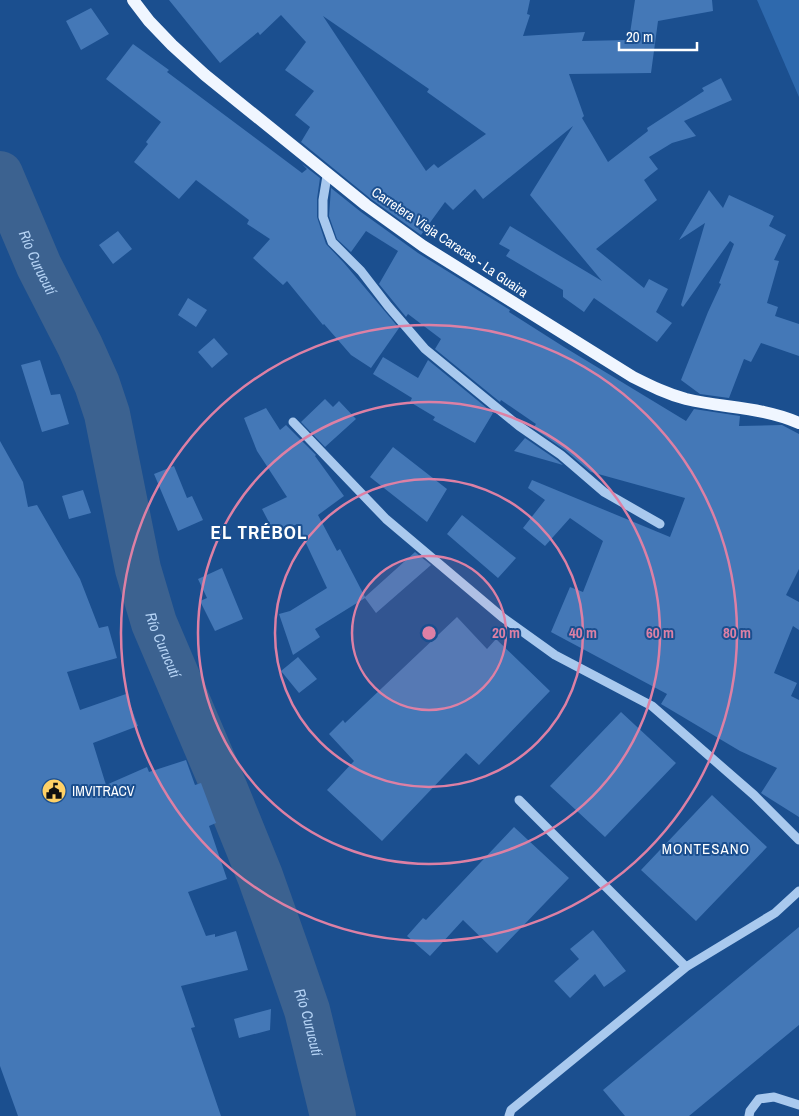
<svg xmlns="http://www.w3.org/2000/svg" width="799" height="1116" font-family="'Archivo Narrow',sans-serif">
<rect width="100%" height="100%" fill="#1b4f8f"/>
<path fill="#2e69ad" d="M757 0H799V97Z"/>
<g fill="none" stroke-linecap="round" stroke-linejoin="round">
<path stroke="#3c6290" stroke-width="46" id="s1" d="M0 174 39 266 80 346 97 384 107 414 138 569 154 623 226 792 260 876 288 955 307 1010 333 1116"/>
</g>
<path fill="#4478b7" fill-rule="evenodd" d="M169 0H530L527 14 530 15 523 36 585 32 582 41 629 40 635 0H712L713 11 658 21 651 73 569 74 584 116 582 118 608 162 648 131 647 128 704 91 702 88 721 78 732 100 684 121 696 136 672 143 649 157 658 169 644 180 657 200 596 249 644 288 649 279 668 289 656 312 672 323 657 342 594 298 584 312 563 297V290L506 256 510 250 499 244 510 226 602 281 530 195 573 126 483 199 475 189 453 210 445 202 421 235 371 199 301 142 310 127 295 115 314 91 285 70 306 42 281 15 260 35 258 32 220 63ZM323 16 429 89 427 92 486 134 438 168 434 164 426 171Z
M91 8 109 34 81 50 66 21Z
M133 44 169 70 167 72 302 173 307 169 302 164 320 178 317 199V217L326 244 344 263 399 328 371 368 351 355 324 324 323 325 287 281 283 285 253 258 270 239 247 224 249 220 196 180 179 199 134 162 148 144 146 142 161 122 106 79Z
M331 188 361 212 418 253 510 310 509 312 564 347 686 421 694 409 740 416 739 426 782 425 799 434V569L786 595 799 602V630L793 626 774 673 797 683 791 696 799 700V817L761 793 777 768 740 751 661 704 667 694 551 632 570 587 583 592 603 541 570 518 545 546 523 528 545 500 528 488 532 480 670 537 685 498 591 472 565 450 533 428 536 424 501 400 500 402 435 349 441 339 408 314 406 317 379 284 398 251 366 231 351 252 337 239 329 216Z
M709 190 723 208 729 195 774 216 769 226 786 235 774 260 779 261 767 303 778 307 775 316 799 324V356L761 343 751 362 744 359 729 398 700 394 681 380 708 312 721 284 719 283 734 244 730 241 683 307 681 305 705 223 679 240Z
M118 231 132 249 113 264 99 245Z
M188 298 207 310 196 327 178 315Z
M214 338 228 354 212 368 198 352Z
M383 357 418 378 428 360 493 413 475 443 433 420 435 417 410 402 412 398 373 374Z
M40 360 51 395 60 394 69 424 42 432 21 365Z
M325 399 333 407 339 401 356 419 325 447 301 422Z
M266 408 280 430 286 425 316 455 315 456 344 496 318 515 337 551 340 549 365 597 415 552 431 565 376 613 365 598 315 629 320 637 293 655 279 614 290 611 327 588 297 524 289 528 287 525 274 532 262 509 287 497 257 451 244 418Z
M525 438 557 460 563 465 514 451Z
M0 441 23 482 28 507 37 505 80 579 99 628 108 626 117 658 67 672 80 710 126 694 138 726 93 743 106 785 147 767 149 772 186 760 195 785 201 783 216 823 209 826 227 879 188 892 206 936 215 934V937L236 931 248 970 181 986 195 1027 191 1028 221 1116H18L0 1066Z
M393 447 447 489 427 522 370 477Z
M174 466 187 498 192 496 203 520 178 531 154 474Z
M83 490 91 513 69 519 62 496Z
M462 515 516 558 498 578 447 534Z
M222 568 243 619 215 631 200 601 207 598 198 579Z
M457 617 487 649 496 639 550 691 479 765 466 753 382 841 327 790 354 761 329 734 343 720 345 723Z
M298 657 317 679 299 693 281 671Z
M621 712 676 763 605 837 550 786Z
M712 795 767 847 696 921 641 870Z
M514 827 569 878 497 953 463 920 430 956 407 936 423 918 426 920Z
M799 927V1025L689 1116H625L603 1090Z
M593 930 626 971 604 987 595 974 570 998 554 981 579 959 570 949Z
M271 1009 270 1030 239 1038 234 1019Z"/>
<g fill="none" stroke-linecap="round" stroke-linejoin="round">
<path stroke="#a9c9ee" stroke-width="9" d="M324 172 327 176 323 200V217L332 242 361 271 388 306 425 349 519 426 561 455 604 492 660 524
M293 422 386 519 502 617 555 655 652 706 754 795 799 840
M519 800 686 967
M509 1116 511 1110 686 967 775 913 799 891
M749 1116 750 1111 759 1099 774 1097 799 1105"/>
<path stroke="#f0f6ff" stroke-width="12" d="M133 0 149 21 172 45 205 75 366 205 423 246 633 377C651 386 667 394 686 399 724 408 763 407 799 423"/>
</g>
<circle cx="429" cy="633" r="77" fill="#dd80a5" fill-opacity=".12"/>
<g fill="none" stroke="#dd80a5" stroke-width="2.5">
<circle cx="429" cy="633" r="77"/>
<circle cx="429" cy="633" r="154"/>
<circle cx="429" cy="633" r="231"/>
<circle cx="429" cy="633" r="308"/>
</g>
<defs>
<symbol id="civic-disc" viewBox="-11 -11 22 22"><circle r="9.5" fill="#ffd166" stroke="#1b4f8f"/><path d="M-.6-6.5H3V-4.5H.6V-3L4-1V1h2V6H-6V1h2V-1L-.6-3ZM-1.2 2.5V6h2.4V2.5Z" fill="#111"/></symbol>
</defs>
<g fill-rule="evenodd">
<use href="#civic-disc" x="40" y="777" width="28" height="28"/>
</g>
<g text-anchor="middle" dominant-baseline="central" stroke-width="4" stroke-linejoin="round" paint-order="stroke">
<g font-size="14" fill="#fff" stroke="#1b4f8f">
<text transform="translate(450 242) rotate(34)">Carretera Vieja Caracas - La Guaira</text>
</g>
<g font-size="14" fill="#fff" stroke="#1b4f8f" text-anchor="start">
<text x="72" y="791">IMVITRACV</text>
</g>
<g font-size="15" font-style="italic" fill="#b5d3f5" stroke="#1b4f8f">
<text stroke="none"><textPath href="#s1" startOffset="96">Río Curucutí</textPath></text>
<text stroke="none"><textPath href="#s1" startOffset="501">Río Curucutí</textPath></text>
<text stroke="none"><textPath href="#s1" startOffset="906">Río Curucutí</textPath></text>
</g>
<g font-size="15" letter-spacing="1" fill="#fff" stroke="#1b4f8f">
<text x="706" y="848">MONTESANO</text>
</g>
<g font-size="19" font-weight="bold" letter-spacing="1" fill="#fff" stroke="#1b4f8f">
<text x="259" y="532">EL TRÉBOL</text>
</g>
</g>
<circle cx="429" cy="633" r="8" fill="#dd80a5" stroke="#1b4f8f" stroke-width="2.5"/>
<g font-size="15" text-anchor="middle" font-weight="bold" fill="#dd80a5" stroke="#1b4f8f" stroke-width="4" stroke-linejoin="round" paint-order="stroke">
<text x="506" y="638">20 m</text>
<text x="583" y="638">40 m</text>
<text x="660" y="638">60 m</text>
<text x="737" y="638">80 m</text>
</g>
<path d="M619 42v8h78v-8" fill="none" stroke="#ffffff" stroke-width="2.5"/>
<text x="626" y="42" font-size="15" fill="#ffffff" stroke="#1b4f8f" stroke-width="4" paint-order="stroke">20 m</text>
</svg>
